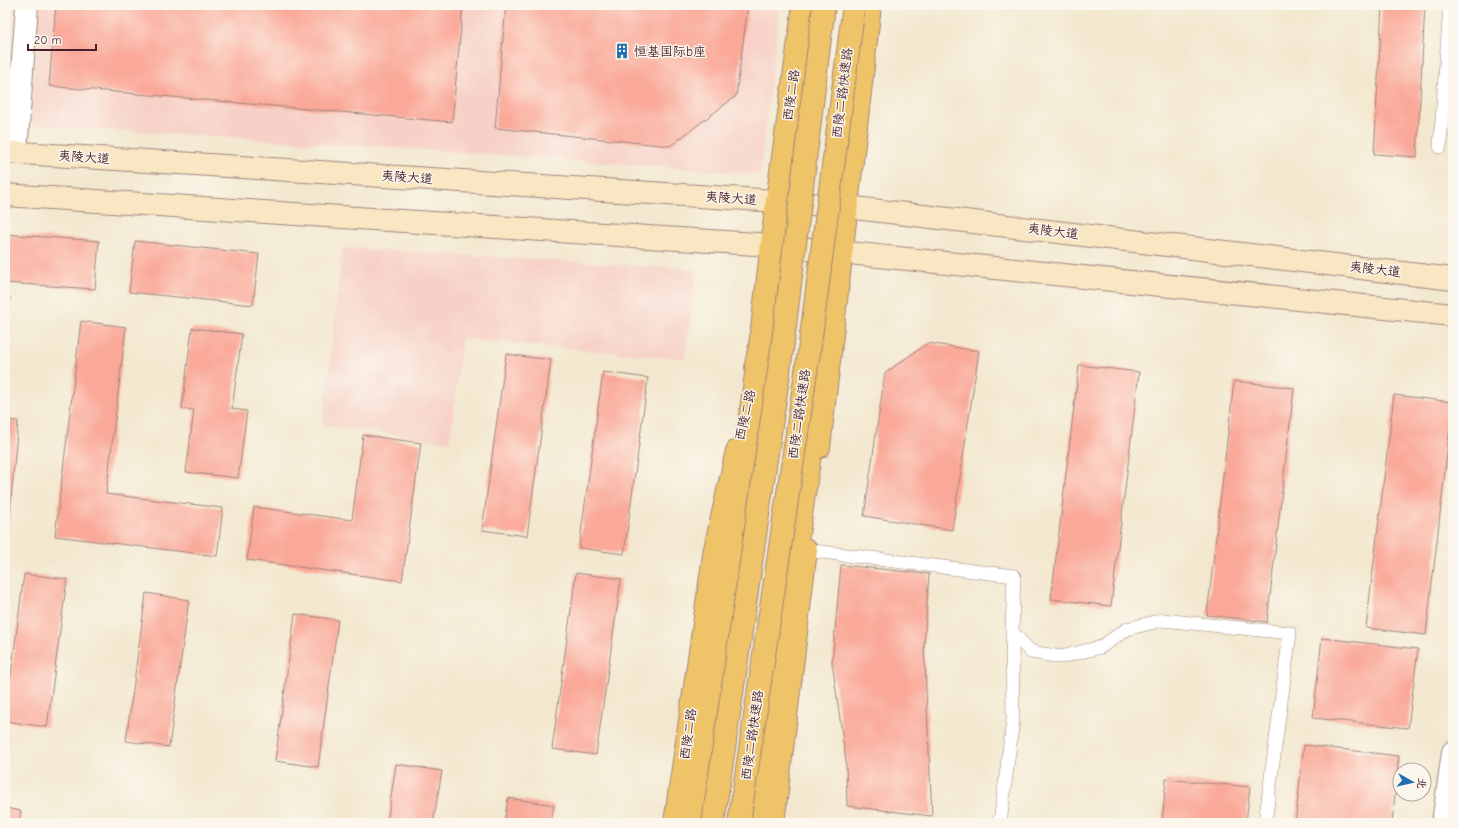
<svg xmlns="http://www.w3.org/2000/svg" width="1458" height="828" font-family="'Comic Neue','LXGW WenKai TC',sans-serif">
<rect width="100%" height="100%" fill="#fbf7ec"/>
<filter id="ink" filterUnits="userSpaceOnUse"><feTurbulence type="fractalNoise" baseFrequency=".025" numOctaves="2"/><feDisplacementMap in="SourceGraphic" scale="8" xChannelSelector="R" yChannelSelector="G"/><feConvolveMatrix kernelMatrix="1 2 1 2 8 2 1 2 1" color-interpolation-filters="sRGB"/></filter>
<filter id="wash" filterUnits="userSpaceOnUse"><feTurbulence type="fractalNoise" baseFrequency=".012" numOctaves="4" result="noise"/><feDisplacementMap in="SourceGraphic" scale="16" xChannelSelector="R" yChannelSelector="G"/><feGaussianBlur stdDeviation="0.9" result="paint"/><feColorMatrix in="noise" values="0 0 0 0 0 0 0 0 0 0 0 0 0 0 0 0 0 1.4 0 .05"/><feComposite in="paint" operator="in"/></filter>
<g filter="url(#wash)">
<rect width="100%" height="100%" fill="#f3e8cf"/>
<path fill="#f7d1c7" d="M40 5H780L760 174 474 153 30 125Z
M342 248 697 269 685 359 462 339 450 442 323 425Z"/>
<g id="blocks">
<path fill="#faa898" d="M56 5H463L452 122 49 86Z
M506 5H748L736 96 670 146 495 128Z
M1382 5H1425L1417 157 1374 154Z
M5 234 99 241 95 289 5 283Z
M135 241 259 254 253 305 129 292Z
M5 297H10L6 342H5Z
M81 321 126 327 106 494 223 508 217 556 55 536Z
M192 328 242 334 232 409 247 411 238 478 186 472 194 410 182 409Z
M928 343 979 351 952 530 864 516 885 373Z
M506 354 551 360 527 536 482 530Z
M1079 365 1139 372 1111 606 1051 599Z
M603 372 648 378 624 554 579 548Z
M1234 381 1294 388 1267 622 1207 615Z
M1394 395 1453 402 1426 635 1366 628Z
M5 420 18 421 8 534H5Z
M363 435 421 443 402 581 247 560 254 507 352 520Z
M841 565 929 574 924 645 932 816 847 806 846 762 832 662Z
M576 573 621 579 596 755 552 749Z
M24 574 67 579 47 727 5 721Z
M146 593 189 600 169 747 126 741Z
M295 614 338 620 318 767 275 761Z
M1322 638 1418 649 1408 728 1313 718Z
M1304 745 1399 756 1392 823H1295Z
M396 764 442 771 433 823H387Z
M1166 779 1250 787 1246 823H1162Z
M508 798 554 805 551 823H504Z
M5 808 21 811 19 823H5Z
M90 817 126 822V823H89Z"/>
</g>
</g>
<g filter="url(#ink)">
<use href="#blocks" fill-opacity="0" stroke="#9e847d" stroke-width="1"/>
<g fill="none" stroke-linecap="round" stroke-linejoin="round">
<defs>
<path id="service" d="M1440 147 1450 5
M806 550 1014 576 1012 632 1031 652 1061 657 1101 647 1127 629 1162 620 1290 633 1265 823
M1000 823 1013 720 1012 632"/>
<path id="minor" d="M16 152 27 5"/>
<path id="tertiary" d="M1443 823 1453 752"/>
<path id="secondary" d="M5 152 777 201 847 207 1453 279
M5 195 771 245 1453 315"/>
<path id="primary" d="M756 365 760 346 777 201 804 5
M819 447 870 5
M675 823 715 549 737 451
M773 823 806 550"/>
<path id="trunk" d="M693 823 760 346
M755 823 812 440 810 384"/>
</defs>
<use href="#service" stroke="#9e847d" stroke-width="14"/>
<use href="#minor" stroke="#9e847d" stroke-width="24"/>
<use href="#tertiary" stroke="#9e847d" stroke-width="24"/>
<use href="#secondary" stroke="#9e847d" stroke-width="24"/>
<use href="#primary" stroke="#9e847d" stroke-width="24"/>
<use href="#trunk" stroke="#9e847d" stroke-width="24"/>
<use href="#service" stroke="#fff" stroke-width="13"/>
<use href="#minor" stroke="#fff" stroke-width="22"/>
<use href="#tertiary" stroke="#fff" stroke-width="22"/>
<use href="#secondary" stroke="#f9e7c3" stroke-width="22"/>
<use href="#primary" stroke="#efc469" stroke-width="22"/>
<use href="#trunk" stroke="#efc469" stroke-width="22"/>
<defs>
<path id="trunk-bridge" d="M713 823 782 350 824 5
M739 823 809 352 854 5"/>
</defs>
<use href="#trunk-bridge" stroke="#9e847d" stroke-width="24" stroke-linecap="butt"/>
<use href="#trunk-bridge" stroke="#efc469" stroke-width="22"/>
</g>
</g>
<defs>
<symbol id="building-bare" viewBox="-9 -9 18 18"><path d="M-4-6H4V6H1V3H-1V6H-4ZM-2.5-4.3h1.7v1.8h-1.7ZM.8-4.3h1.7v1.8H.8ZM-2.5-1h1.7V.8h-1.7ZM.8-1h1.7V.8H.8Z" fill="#1f6fb2" stroke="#fbf7ec" stroke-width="2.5" paint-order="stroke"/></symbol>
</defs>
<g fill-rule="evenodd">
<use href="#building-bare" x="611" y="40" width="22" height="22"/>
</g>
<g text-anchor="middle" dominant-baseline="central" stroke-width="3" stroke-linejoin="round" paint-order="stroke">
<g font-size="13" fill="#4a1f2b" stroke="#fbf7ec" text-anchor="start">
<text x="634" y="51">恒基国际b座</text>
</g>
<g font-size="13" fill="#4a1f2b" stroke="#fbf7ec">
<text transform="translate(842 93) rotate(-83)">西陵二路快速路</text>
<text transform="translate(791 95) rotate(-82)">西陵二路</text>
<text transform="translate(84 157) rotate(4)">夷陵大道</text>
<text transform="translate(407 177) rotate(4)">夷陵大道</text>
<text transform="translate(731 198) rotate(4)">夷陵大道</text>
<text transform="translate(1053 231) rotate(7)">夷陵大道</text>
<text transform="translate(1375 269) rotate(7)">夷陵大道</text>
<text transform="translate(799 414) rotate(-82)">西陵二路快速路</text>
<text transform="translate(745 415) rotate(-77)">西陵二路</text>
<text transform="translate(688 734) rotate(-82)">西陵二路</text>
<text transform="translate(752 735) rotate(-82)">西陵二路快速路</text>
</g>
</g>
<rect width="1458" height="828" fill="none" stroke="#fbf7ec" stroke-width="20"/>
<g transform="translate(1412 782) rotate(98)"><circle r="19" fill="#fbf7ec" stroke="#b4a19f"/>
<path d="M0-3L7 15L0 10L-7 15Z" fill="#1f6fb2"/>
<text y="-6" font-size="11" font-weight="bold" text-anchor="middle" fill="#4a1f2b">北</text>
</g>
<path d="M28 44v6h68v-6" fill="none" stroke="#4a1f2b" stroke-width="2"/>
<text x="34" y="44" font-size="12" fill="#4a1f2b" stroke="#fbf7ec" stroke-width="3" paint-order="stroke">20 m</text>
</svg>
